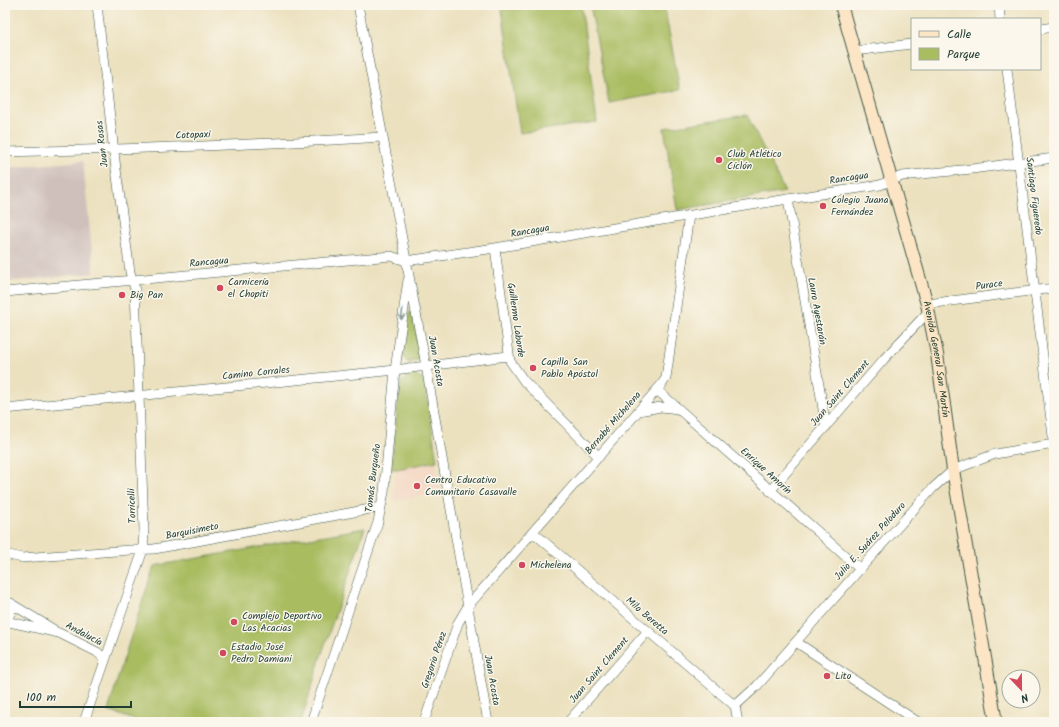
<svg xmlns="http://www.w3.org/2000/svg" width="1059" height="727" font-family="Kalam,sans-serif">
<rect width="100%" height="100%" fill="#fbf7ec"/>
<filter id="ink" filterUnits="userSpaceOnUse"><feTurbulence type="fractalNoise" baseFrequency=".025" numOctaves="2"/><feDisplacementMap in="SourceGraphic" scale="8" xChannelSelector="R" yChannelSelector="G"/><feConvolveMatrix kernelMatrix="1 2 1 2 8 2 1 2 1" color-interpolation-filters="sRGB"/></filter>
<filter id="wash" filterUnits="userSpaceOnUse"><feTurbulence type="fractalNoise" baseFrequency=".012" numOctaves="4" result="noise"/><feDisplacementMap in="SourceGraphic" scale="16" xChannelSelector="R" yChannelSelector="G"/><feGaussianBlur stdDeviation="0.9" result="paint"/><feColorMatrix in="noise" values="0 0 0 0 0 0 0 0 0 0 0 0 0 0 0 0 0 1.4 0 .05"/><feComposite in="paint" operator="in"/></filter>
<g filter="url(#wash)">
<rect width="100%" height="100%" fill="#ece1bf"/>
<path fill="#f3d4bf" d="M435 461 441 493 393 501 396 469Z"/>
<path fill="#cfc0bb" d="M83 161 94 273 5 282V168Z"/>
<path fill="#a9bc60" stroke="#647c4a" d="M537 5H581L597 122 520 133 502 10Z
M590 5H664L680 90 609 103Z
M747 115 785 192 677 210 664 128Z
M410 312 412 313 420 355 417 360 408 363 403 357 407 315Z
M413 375C419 376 422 378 425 383L437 461 397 469H391L400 385C404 379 406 377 413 375Z
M365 528 320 659 301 722H141L108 711 123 661 154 566Z"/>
</g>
<g filter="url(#ink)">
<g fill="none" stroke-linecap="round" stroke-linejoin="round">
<defs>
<path id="street" d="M358 5 426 366 488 722
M999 5 1000 19
M1040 29 1054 27
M854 51 912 44
M1007 69 1054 444
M5 152C131 149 257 145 382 137
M788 199 826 427
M495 248 510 361 524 381 599 457
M5 292 391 256 406 261 495 248 788 199 880 185 902 176 972 169 1054 158
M927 304 1054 288
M657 390 860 569
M5 409 386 371 508 356
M638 411 661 407 679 409
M770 491 884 359 929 311
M533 532 735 706 738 722
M5 554 22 558 130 550 154 549 381 507
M5 600 53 629
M5 620 10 614 11 603
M5 621 59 633 97 652 105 659
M796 642 918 722
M735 706 757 686 860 569 933 488 953 470 995 454 1054 444
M84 722 143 550 144 529 135 289 130 272 116 169 97 5
M311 722 378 522 384 492 395 370 408 280
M424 722 458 623 468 606 662 384 666 378 689 215
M568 722 647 632"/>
<g id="secondary">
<path id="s1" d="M841 5 927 304 937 354 953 470 996 722"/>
</g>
</defs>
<use href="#street" stroke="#3e5649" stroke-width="10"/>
<use href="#secondary" stroke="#3e5649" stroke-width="14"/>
<use href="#street" stroke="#fff" stroke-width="9"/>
<use href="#secondary" stroke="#fce5c4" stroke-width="12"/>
</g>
<defs><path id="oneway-shaft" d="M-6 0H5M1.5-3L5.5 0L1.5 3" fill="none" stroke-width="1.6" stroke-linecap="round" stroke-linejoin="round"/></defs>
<use stroke="#8f9e9a" href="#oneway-shaft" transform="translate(402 314) rotate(98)"/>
</g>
<g fill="#d1495b" stroke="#fbf7ec" stroke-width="1.5">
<circle cx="719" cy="160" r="4"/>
<circle cx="823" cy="206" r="4"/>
<circle cx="220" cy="288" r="4"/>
<circle cx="122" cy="295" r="4"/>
<circle cx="533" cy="368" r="4"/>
<circle cx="417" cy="486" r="4"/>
<circle cx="522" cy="565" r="4"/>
<circle cx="234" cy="622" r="4"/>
<circle cx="223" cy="653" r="4"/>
<circle cx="827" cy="676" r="4"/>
</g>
<g text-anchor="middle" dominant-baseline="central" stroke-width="3" stroke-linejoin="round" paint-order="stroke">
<g font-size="10" fill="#1f3d34" stroke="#fbf7ec">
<text transform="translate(193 135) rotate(-2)">Cotopaxi</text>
<text transform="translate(102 144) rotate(-97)">Juan Rosas</text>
<text transform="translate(849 178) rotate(-9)">Rancagua</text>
<text transform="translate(1034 196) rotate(83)">Santiago Figueredo</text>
<text transform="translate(530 231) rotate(-10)">Rancagua</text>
<text transform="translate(209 262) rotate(-5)">Rancagua</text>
<text transform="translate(989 285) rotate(-8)">Purace</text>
<text transform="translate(817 311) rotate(80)">Lauro Ayestarán</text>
<text transform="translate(516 320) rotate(82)">Guillermo Laborde</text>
<text stroke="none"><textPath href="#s1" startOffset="367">Avenida General San Martín</textPath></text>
<text transform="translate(436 361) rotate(80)">Juan Acosta</text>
<text transform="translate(256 373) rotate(-6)">Camino Corrales</text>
<text transform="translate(840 393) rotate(-49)">Juan Saint Clement</text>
<text transform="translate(613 423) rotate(-49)">Bernabé Michelena</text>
<text transform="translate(766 471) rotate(42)">Enrique Amorín</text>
<text transform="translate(373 478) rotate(-83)">Tomás Burgueño</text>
<text transform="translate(132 506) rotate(-92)">Torricelli</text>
<text transform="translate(192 531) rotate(-11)">Barquisimeto</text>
<text transform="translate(870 541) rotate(-48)">Julio E. Suárez Peloduro</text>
<text transform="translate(647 616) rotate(41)">Milo Beretta</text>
<text transform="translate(84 634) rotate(28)">Andalucía</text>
<text transform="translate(434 660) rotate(-71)">Gregorio Pérez</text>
<text transform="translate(599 670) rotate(-49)">Juan Saint Clement</text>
<text transform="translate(492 680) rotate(80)">Juan Acosta</text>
</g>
<g font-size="10" fill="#1f3d34" stroke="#fbf7ec" text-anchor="start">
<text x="727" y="154">Club Atlético<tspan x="727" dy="12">Cíclón</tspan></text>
<text x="831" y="200">Colegio Juana<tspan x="831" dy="12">Fernández</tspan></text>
<text x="228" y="282">Carnicería<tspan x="228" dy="12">el Chopiti</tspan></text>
<text x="130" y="295">Big Pan</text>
<text x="541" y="362">Capilla San<tspan x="541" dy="12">Pablo Apóstol</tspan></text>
<text x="425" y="480">Centro Educativo<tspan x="425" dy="12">Comunitario Casavalle</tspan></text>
<text x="530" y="565">Michelena</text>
<text x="242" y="616">Complejo Deportivo<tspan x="242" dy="12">Las Acacias</tspan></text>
<text x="231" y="647">Estadio José<tspan x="231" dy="12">Pedro Damiani</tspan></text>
<text x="835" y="676">Lito</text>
</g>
</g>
<rect width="1059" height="727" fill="none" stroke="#fbf7ec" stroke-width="20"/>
<rect x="911" y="18" width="130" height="52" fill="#fbf7ec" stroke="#a3ada2"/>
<rect x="919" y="31" width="20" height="6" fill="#fce5c4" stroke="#a3ada2"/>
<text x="947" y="38" font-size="12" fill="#1f3d34">Calle</text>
<rect x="919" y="48" width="20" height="12" fill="#a9bc60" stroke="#a3ada2"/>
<text x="947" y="58" font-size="12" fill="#1f3d34">Parque</text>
<g transform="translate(1021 689) rotate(158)"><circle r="19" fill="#fbf7ec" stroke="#a3ada2"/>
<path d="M0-3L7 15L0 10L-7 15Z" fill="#d1495b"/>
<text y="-6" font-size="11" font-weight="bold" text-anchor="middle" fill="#1f3d34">N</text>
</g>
<path d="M20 701v6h111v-6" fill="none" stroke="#1f3d34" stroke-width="2"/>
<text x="26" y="701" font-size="12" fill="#1f3d34" stroke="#fbf7ec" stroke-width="3" paint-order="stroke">100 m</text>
</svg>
